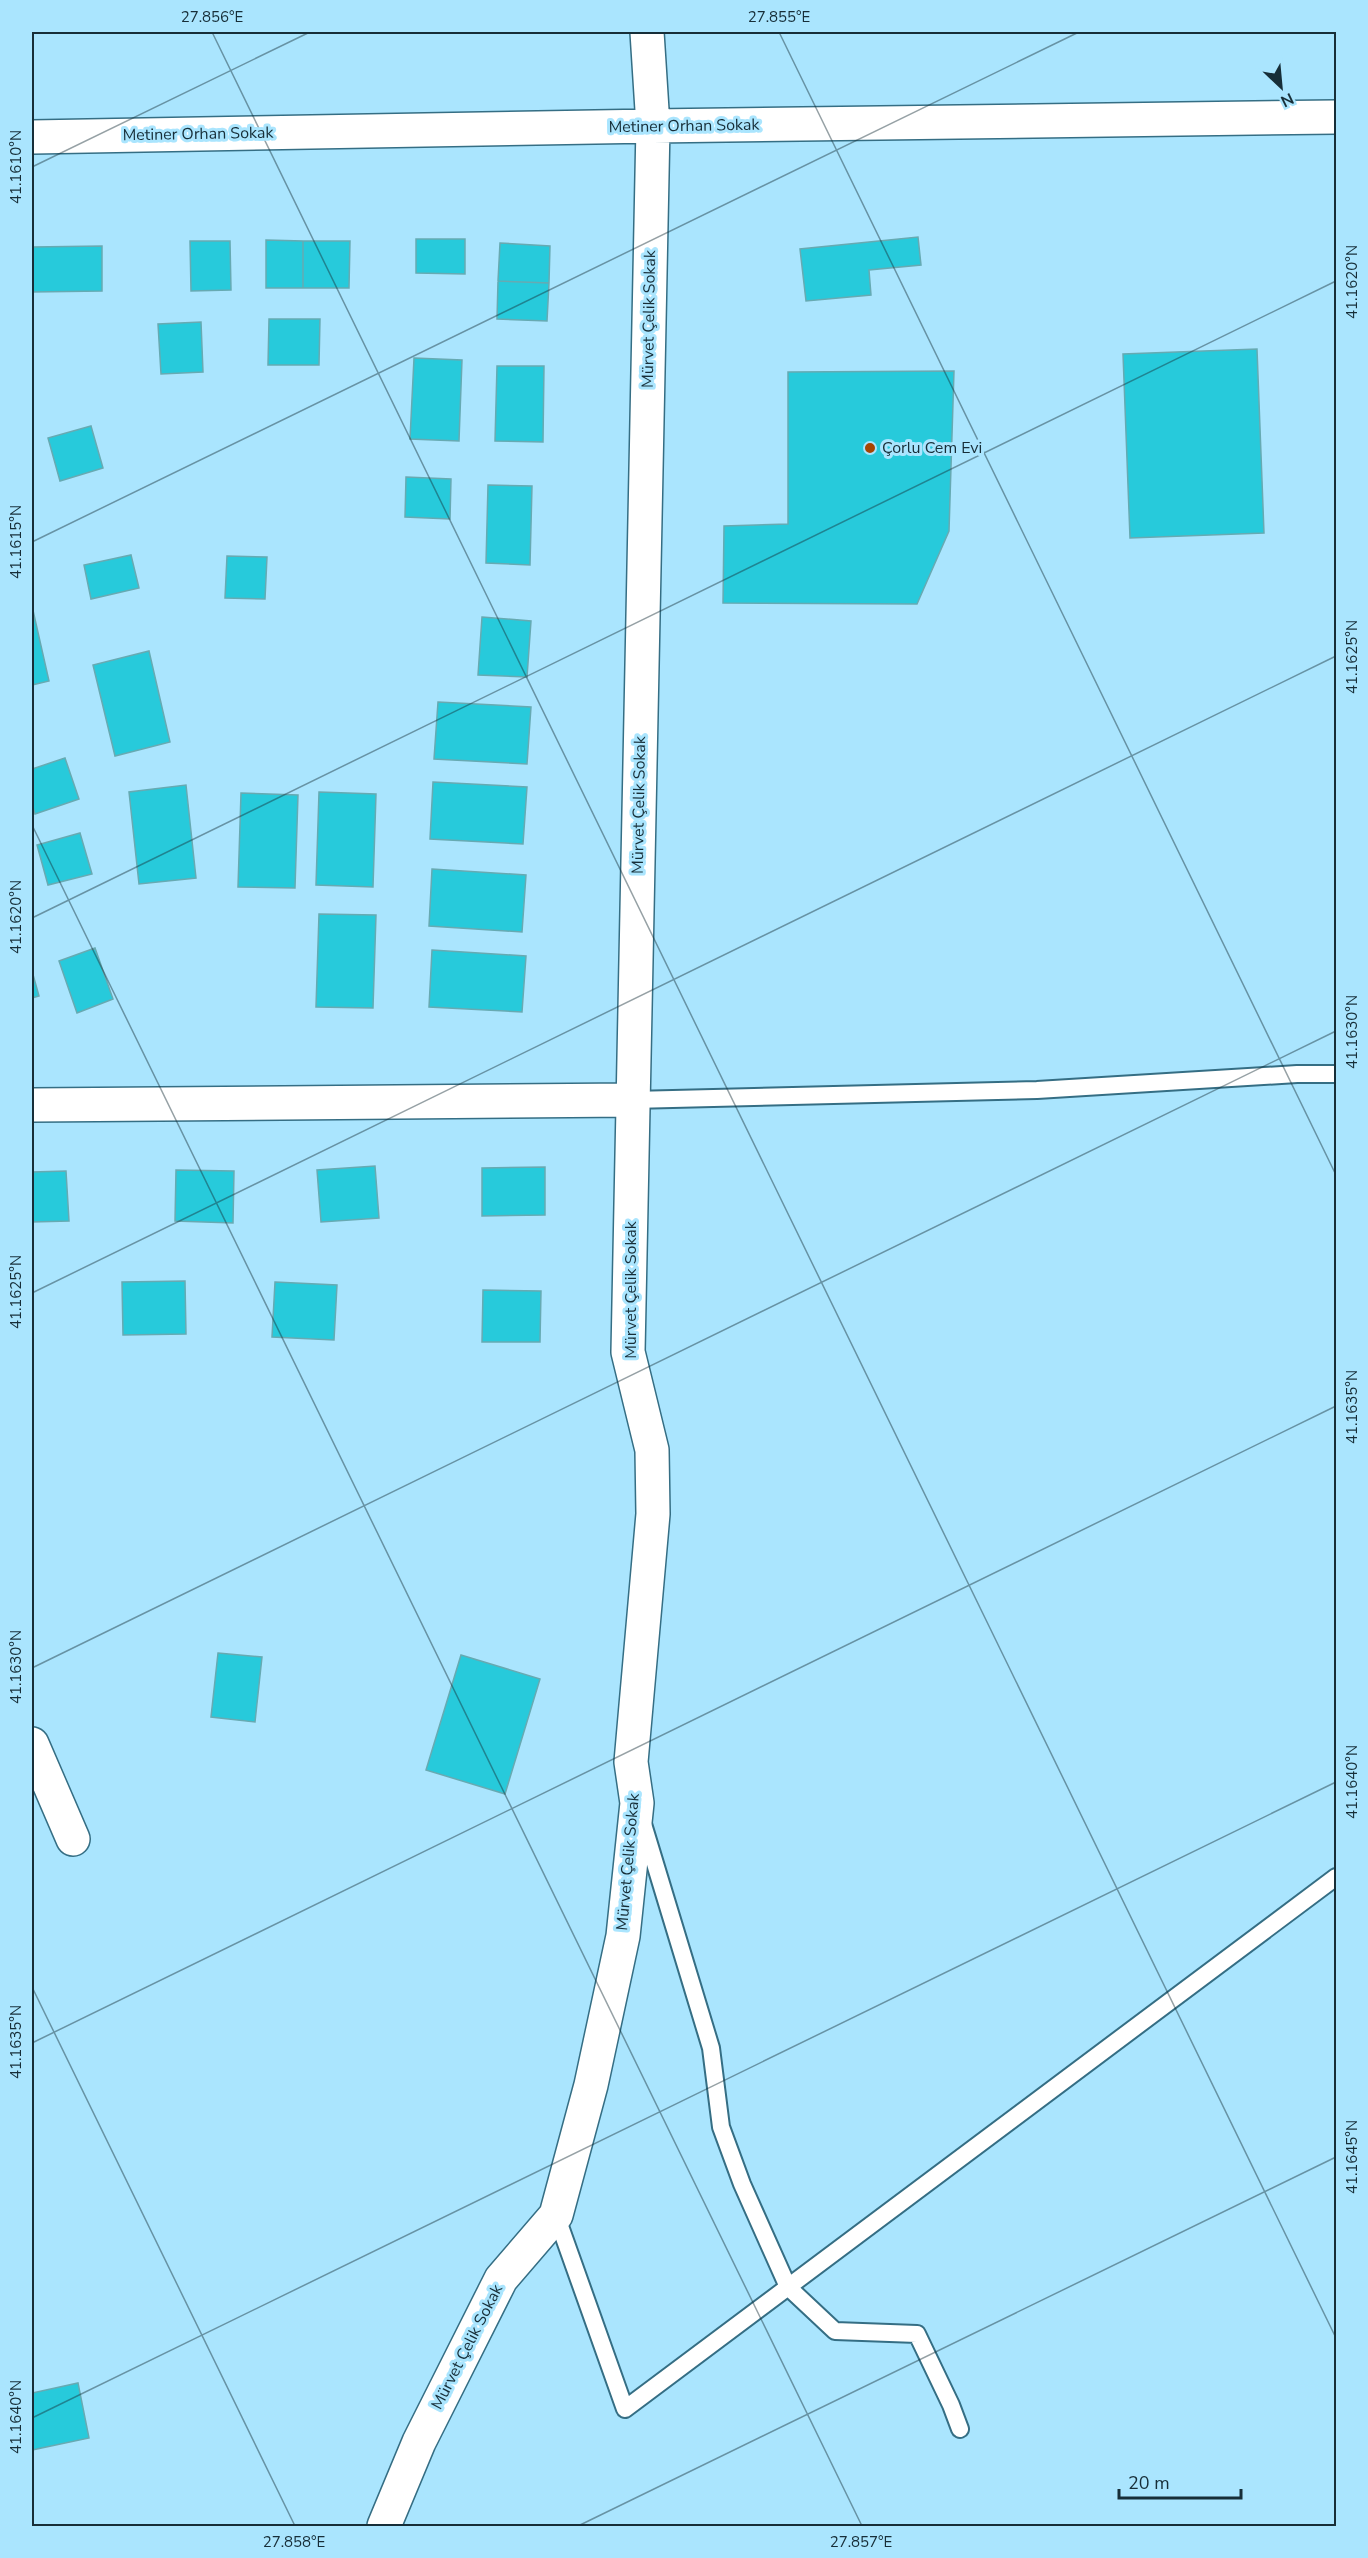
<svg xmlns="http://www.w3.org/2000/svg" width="1368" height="2558" font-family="'Nunito Sans',sans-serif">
<rect width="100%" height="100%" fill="#aae5fe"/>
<path fill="#27cadb" stroke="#67aab2" stroke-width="1.5" d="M918 237 921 265 869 270 871 295 806 301 800 249Z
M416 239H465V274L416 273Z
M266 240 303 241V288H266Z
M190 241H230L231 290 191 291Z
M303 241H350L349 288H303Z
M500 243 550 246 549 283 498 281Z
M102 246V291L32 292V247Z
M498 281 549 283 547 321 497 319Z
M269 319H320L319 365H268Z
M201 322 203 372 161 374 158 324Z
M1257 349 1264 533 1130 538 1123 354Z
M414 358 462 360 459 441 410 439Z
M497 366H544L543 442 495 441Z
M954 371 949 531 917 604 723 603 724 526 788 524V372Z
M91 426 103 468 60 481 48 438Z
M406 477 451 479 450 519 405 517Z
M488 485 532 486 530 565 486 563Z
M131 555 139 588 91 599 84 565Z
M227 556 267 557 265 599 225 598Z
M32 606 49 681 32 685Z
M482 617 531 621 527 677 478 675Z
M149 651 170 742 115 756 93 665Z
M438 702 531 707 527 764 434 759Z
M65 758 79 799 35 814 32 804V769Z
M433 782 527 787 523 844 430 839Z
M186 785 196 878 139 884 129 792Z
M319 792 376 794 373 887 316 885Z
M241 793 298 795 295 888 238 887Z
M80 833 92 874 48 885 37 845Z
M432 869 526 875 522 932 429 926Z
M319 914 376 915 373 1008 316 1007Z
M95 948 113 999 77 1013 59 961Z
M432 950 526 956 522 1012 429 1007Z
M32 971 39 996 32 998Z
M375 1166 379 1218 321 1222 317 1170Z
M545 1167V1215L482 1216V1168Z
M176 1170 234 1171 233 1223 175 1221Z
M66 1171 69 1221 32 1222V1172Z
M185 1281 186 1334 123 1335 122 1282Z
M275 1282 337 1285 334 1340 272 1337Z
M483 1290 541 1291 540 1342H482Z
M218 1653 262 1657 255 1722 211 1717Z
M461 1655 540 1679 505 1794 426 1770Z
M78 2383 89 2438 32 2450V2393Z"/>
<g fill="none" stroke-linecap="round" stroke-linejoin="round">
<defs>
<path id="lane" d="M632 1100 1037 1090 1297 1074H1336
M643 1824 711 2048 721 2127 742 2184 788 2287 835 2331 917 2334 951 2405 960 2429
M556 2215 625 2409 1336 1877"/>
<path id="street" d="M32 137 653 126 1336 117
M32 1105 632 1100
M32 1744 73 1839
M384 2526 419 2442 501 2279 556 2215 591 2085 623 1936 637 1803 631 1762 653 1514 652 1450 628 1352 653 126 647 32"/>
</defs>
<use href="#lane" stroke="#356e84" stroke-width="20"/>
<use href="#street" stroke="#356e84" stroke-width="36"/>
<use href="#lane" stroke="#fff" stroke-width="16"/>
<use href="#street" stroke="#fff" stroke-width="33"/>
</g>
<path fill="none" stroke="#172e38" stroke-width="1.5" stroke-opacity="0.45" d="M212 32 1336 2338M779 32 1336 1175M32 167 310 32M32 542 1079 32M32 825 862 2526M32 918 1336 281M32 1293 1336 656M32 1668 1336 1031M32 1987 295 2526M32 2043 1336 1406M32 2418 1336 1782M578 2526 1336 2157"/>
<circle fill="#a64501" stroke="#aae5fe" stroke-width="2" cx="870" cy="448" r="6"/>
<g text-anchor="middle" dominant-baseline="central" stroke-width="6" stroke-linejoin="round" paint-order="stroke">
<g font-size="16" fill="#172e38" stroke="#aae5fe">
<text transform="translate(684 126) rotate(-1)">Metiner Orhan Sokak</text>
<text transform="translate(198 134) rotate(-1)">Metiner Orhan Sokak</text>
<text transform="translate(649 319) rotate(-89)">Mürvet Çelik Sokak</text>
<text transform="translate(639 805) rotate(-89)">Mürvet Çelik Sokak</text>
<text transform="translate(631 1290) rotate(-90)">Mürvet Çelik Sokak</text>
<text transform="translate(628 1862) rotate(-85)">Mürvet Çelik Sokak</text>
<text transform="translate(467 2347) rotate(-63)">Mürvet Çelik Sokak</text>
</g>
<g font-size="16" fill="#172e38" stroke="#aae5fe" text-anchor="start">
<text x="882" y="448">Çorlu Cem Evi</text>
</g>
</g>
<rect width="1368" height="2558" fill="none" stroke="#aae5fe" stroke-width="66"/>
<g transform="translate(1281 87) rotate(154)" stroke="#aae5fe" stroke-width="4.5" paint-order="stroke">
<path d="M0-4.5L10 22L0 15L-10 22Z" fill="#172e38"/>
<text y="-9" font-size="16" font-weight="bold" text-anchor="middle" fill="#172e38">N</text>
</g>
<path d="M1119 2489v9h122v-9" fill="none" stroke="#172e38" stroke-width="3"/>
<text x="1128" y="2489" font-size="18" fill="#172e38" stroke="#aae5fe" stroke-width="4.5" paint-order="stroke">20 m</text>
<rect x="33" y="33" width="1302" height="2492" fill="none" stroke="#172e38" stroke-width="2"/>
<g font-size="15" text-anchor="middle" fill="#172e38">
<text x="212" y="22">27.856°E</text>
<text x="779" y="22">27.855°E</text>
<text transform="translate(16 167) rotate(-90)" y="5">41.1610°N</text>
<text transform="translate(1352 282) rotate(-90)" y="5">41.1620°N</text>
<text transform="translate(16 542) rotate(-90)" y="5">41.1615°N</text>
<text transform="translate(1352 657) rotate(-90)" y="5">41.1625°N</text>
<text transform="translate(16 917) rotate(-90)" y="5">41.1620°N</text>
<text transform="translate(1352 1032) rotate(-90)" y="5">41.1630°N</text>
<text transform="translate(16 1292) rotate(-90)" y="5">41.1625°N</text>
<text transform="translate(1352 1407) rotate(-90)" y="5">41.1635°N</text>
<text transform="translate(16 1667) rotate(-90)" y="5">41.1630°N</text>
<text transform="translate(1352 1782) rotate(-90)" y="5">41.1640°N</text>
<text transform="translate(16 2042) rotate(-90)" y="5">41.1635°N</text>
<text transform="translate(1352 2157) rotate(-90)" y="5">41.1645°N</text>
<text transform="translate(16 2417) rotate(-90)" y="5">41.1640°N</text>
<text x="294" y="2547">27.858°E</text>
<text x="861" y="2547">27.857°E</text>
</g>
</svg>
